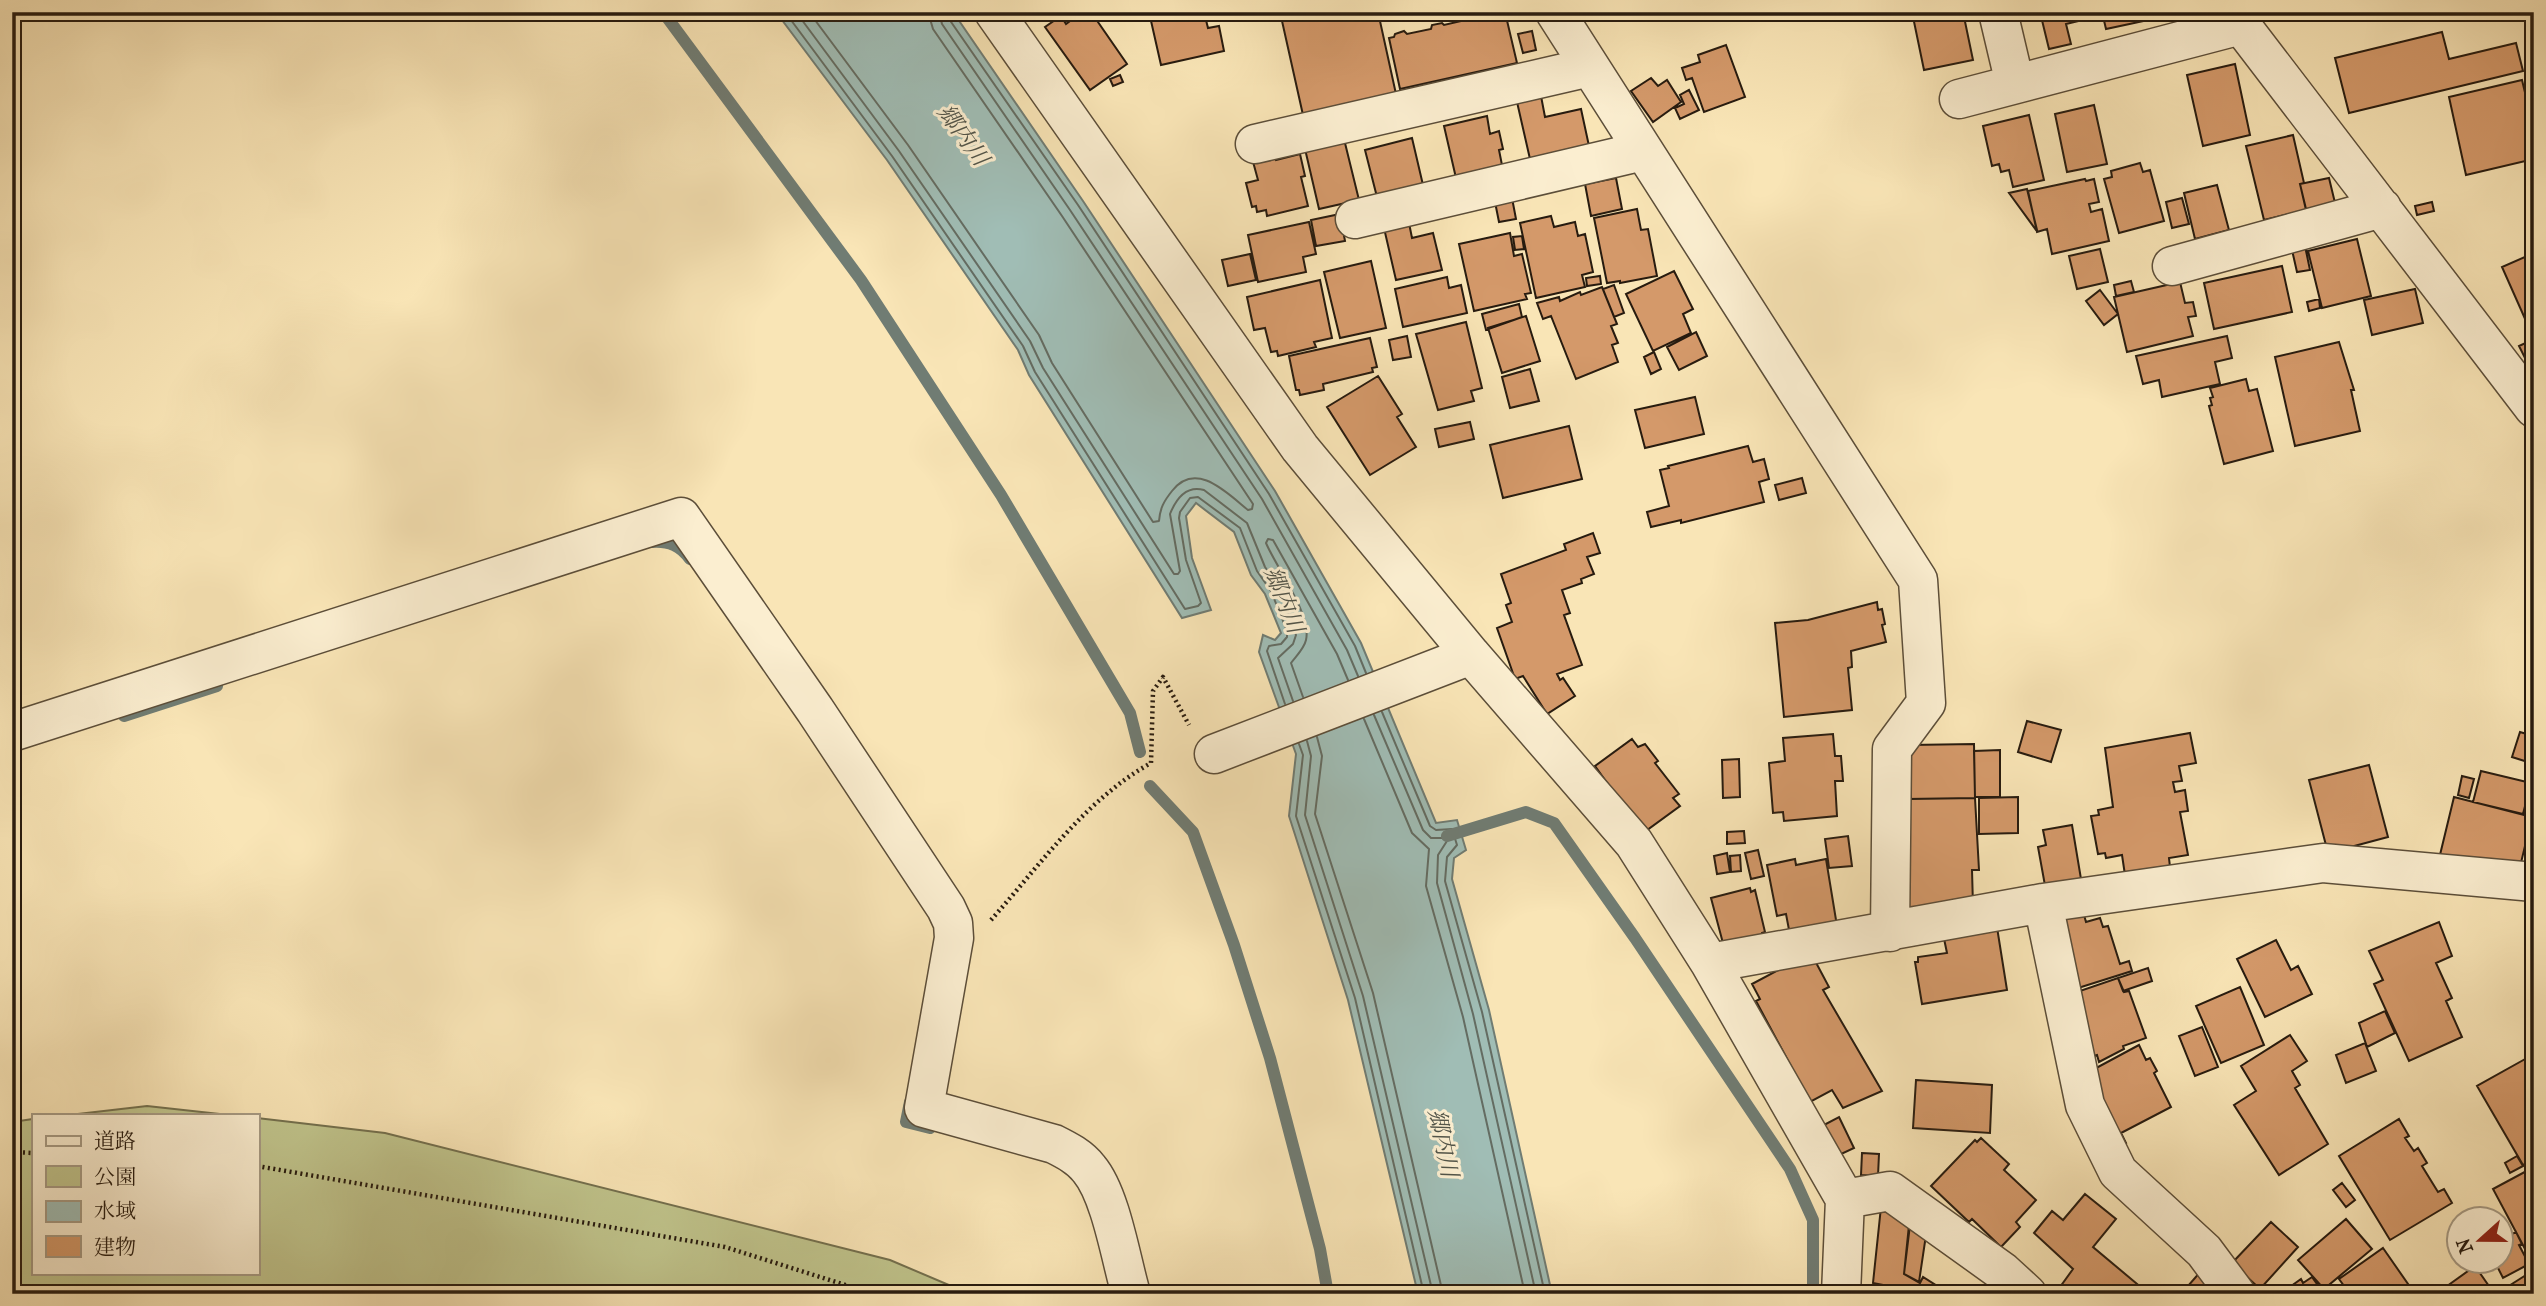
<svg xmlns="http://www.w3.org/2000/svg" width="2546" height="1306" font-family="'IM FELL French Canon','Noto Serif JP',serif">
<rect width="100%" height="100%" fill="#f9e5b6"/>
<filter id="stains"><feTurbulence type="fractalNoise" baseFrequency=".00286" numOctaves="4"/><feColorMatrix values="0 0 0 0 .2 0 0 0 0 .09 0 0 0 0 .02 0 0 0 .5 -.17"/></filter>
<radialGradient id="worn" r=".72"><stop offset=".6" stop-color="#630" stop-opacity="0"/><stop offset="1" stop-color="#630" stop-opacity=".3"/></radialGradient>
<path fill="#c0c48c" stroke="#74704e" stroke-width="2" d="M147 1106 229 1115H69Z
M257 1118 385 1133 890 1260 970 1294H12V1122L33 1119V1273H257Z"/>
<path fill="#a0bdb5" stroke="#707c73" stroke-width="2" d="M776 12H953L1083 201 1275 491 1361 643 1436 823 1457 820 1466 850 1454 858 1452 879 1489 1010 1552 1294H1418L1348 1000 1289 816 1296 754 1259 652 1263 635 1275 640 1281 633 1265 594 1251 575 1234 532 1196 503 1186 516 1192 558 1211 610 1182 618 1029 375 1018 350 887 160Z"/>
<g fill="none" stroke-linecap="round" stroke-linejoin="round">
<path stroke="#646c62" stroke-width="2" d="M785 12 892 156 1023 346 1035 372 1185 609 1198 606 1201 603 1186 560 1179 518 1180 512 1190 498 1198 497 1240 528 1257 571 1271 591 1287 631V637L1281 644 1269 646 1267 651 1285 704
M796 12 899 151 1030 341 1043 368 1174 574H1178L1180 571 1170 514C1176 499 1186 485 1204 490L1247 523 1265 567 1279 588 1296 635 1293 644 1278 658 1293 701
M809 12 908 145 1039 335 1052 363 1153 522 1159 521C1160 508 1164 501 1172 491 1196 460 1227 493 1248 510L1252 509 1253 504 1062 216 933 29 928 12
M939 12 942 24 1070 210 1262 499 1347 650 1358 676
M948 12 949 19 1078 205 1269 494 1355 646 1366 673
M1303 697 1291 663C1296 656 1304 649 1306 640 1312 615 1276 567 1266 543L1268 539 1273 540 1337 654 1348 680
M1382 712 1430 826 1436 830 1452 829 1457 845 1447 857 1445 881 1482 1012 1545 1294
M1374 715 1423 830 1431 838H1444L1447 841 1438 855 1437 883 1473 1014 1536 1294
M1364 719 1412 833 1429 849 1426 886 1463 1017 1525 1294
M1317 737 1322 756 1315 814 1373 993 1443 1294
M1307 741 1311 756 1305 815 1363 996 1433 1294
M1299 744 1303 755 1296 816 1355 998 1424 1294"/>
<path stroke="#707c73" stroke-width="12" d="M663 12 861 280 1001 495 1130 713 1140 752
M652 542C669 541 680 545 690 559
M124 716 217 686
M1150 786 1193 832 1234 945 1270 1058 1320 1249 1328 1294
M1447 836 1526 812 1554 823 1635 938 1790 1169 1813 1220V1294
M910 1102 906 1122 930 1128"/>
</g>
<path fill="#d4996a" stroke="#271b0f" stroke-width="2" d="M1082 12H1091L1127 64 1090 90 1045 27 1061 16 1066 24Z
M1149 12H1204L1208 28 1219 26 1224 51 1161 65Z
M1280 12H1378L1396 94 1303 115Z
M1489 12H1505L1517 63 1400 89 1389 38 1394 37 1395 34 1404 31 1407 34 1431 29 1432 25 1442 23 1444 25 1487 15Z
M1912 12H1963L1973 60 1924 70Z
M2040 12H2090L2091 18 2066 24 2071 44 2049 49Z
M2102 12H2152L2153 19 2106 29Z
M1532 31 1536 50 1523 53 1518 34Z
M2442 32 2449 59 2516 43 2523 71 2349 113 2335 58Z
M1726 45 1745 97 1704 112 1692 78 1686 80 1682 68 1700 62 1698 55Z
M2235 64 2250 135 2203 146 2187 75Z
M1120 75 1123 82 1113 86 1110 79Z
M1651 78 1658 86 1667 80 1681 102 1653 122 1631 91Z
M2522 80 2534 130V159L2466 175 2449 97Z
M1689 90 1699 110 1680 119 1675 108 1684 104 1680 95Z
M1541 96 1545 117 1581 109 1589 146 1530 159 1517 102Z
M2094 105 2107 164 2067 172 2055 114Z
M2029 115 2044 180 2013 187 2009 170 2001 172 1999 164 1992 166 1983 126Z
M1487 116 1490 134 1499 131 1503 149 1499 150 1502 165 1456 178 1444 126Z
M2293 135 2304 183 2300 184 2306 210 2264 220 2246 146Z
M1302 136 1344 139 1359 200 1319 209Z
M1412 138 1423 185 1377 197 1365 150Z
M1274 153 1276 160 1300 154 1305 176 1301 177 1308 206 1267 216 1266 210 1257 212 1256 206 1252 207 1246 183 1258 180 1252 158Z
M2140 163 2143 172 2150 170 2164 221 2119 233 2104 179 2112 177 2111 171Z
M1616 178 1622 209 1591 216 1585 184Z
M2329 178 2336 207 2306 209 2300 184Z
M2085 179 2086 181 2094 179 2099 202 2089 204 2091 212 2102 209 2109 241 2052 254 2047 229 2037 232 2028 191Z
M2217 185 2229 230 2195 239 2184 193Z
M2027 189 2037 230H2036L2009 193Z
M1512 198 1516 219 1499 222 1495 202Z
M2182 198 2189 224 2172 228 2166 202Z
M2432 202 2434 211 2417 215 2415 206Z
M1637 209 1641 230 1648 229 1657 276 1620 283V281L1607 283 1594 218Z
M1340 214 1345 241 1316 246 1311 220Z
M1551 216 1554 227 1575 222 1578 236 1585 234 1593 272 1582 275 1585 287 1536 298 1520 223Z
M1309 222 1316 254 1303 257 1306 272 1258 282 1248 235Z
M1409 223 1412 238 1433 233 1442 270 1396 280 1384 228Z
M1510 233 1514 256 1522 254 1531 293 1525 294 1527 299 1474 311 1459 244Z
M1522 236 1524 249 1515 250 1513 237Z
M2357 239 2371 296 2322 308 2308 251Z
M2305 246 2310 270 2297 272 2292 250Z
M2100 249 2108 282 2077 289 2069 256Z
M2534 253V329L2530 330 2502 267Z
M1250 254 1256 280 1228 286 1222 260Z
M1371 261 1386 328 1340 338 1324 272Z
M2282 266 2292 312 2214 329 2204 283Z
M1674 271 1693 309 1683 314 1691 333 1653 351 1626 294Z
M1600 276 1601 284 1587 286 1586 278Z
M1447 277 1449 288 1461 285 1467 313 1403 327 1395 289Z
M1320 280 1332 338 1314 342 1316 347 1278 356 1277 351 1271 352 1265 328 1254 330 1247 297Z
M2131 281 2134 292 2116 296 2114 285Z
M2180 282 2185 303 2193 302 2196 316 2188 317 2193 336 2127 352 2114 297Z
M1614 285 1624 313 1614 317 1603 289Z
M1602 287 1617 324 1611 326 1618 343 1612 345 1618 362 1576 379 1551 316 1543 319 1537 303 1559 297 1560 301 1580 292 1581 295Z
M2415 289 2423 323 2372 335 2364 300Z
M2100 290 2118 314 2104 325 2086 301Z
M2319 299 2320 308 2309 311 2307 302Z
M1519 304 1522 317 1486 330 1482 314Z
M1526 316 1540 361 1502 373 1488 328Z
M1466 322 1482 388 1471 391 1474 401 1438 410 1416 334Z
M1696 332 1707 356 1679 370 1667 347Z
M1407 336 1411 357 1393 360 1389 340Z
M2227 336 2232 358 2215 362 2220 384 2162 397 2159 380 2143 384 2136 356Z
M1370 338 1377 367 1372 368 1373 372 1323 384 1324 390 1300 395 1299 390H1296L1289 356Z
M2534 339V356L2526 360 2519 346Z
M2339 342 2354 390H2351L2360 431 2295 446 2275 357Z
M1654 352 1661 369 1651 374 1644 357Z
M1530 369 1539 401 1510 408 1502 377Z
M1378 376 1402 414 1397 417 1416 447 1370 475 1327 407Z
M2246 379 2249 391 2257 389 2273 451 2224 464 2209 406 2212 405 2210 398 2213 397 2210 388Z
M1695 397 1704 434 1645 448 1635 410Z
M1470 422 1474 439 1439 447 1435 429Z
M1569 426 1582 479 1503 498 1490 445Z
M1748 446 1753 462 1764 459 1769 479 1759 482 1764 502 1681 523V520L1651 527 1647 512 1669 506 1660 470 1669 468 1668 466Z
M1802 478 1806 493 1779 500 1775 485Z
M1593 533 1600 553 1587 557 1594 574 1581 579 1582 583 1562 590 1570 613 1564 615 1582 665 1557 674 1560 680 1563 678 1575 696 1547 714 1523 676 1515 679 1497 628 1512 622 1506 605 1511 603 1501 574 1566 550 1564 544Z
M1877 602 1878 610 1882 609 1885 624 1882 625 1886 642 1851 651 1852 667 1848 668 1852 710 1784 717 1775 623 1808 620Z
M2027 721 2061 730 2051 762 2018 752Z
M2534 721V764L2512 757 2520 732 2530 735Z
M2190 733 2196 763 2179 766 2182 781 2173 782 2175 792 2185 790 2188 811 2180 812 2188 855 2169 858 2170 867 2125 875 2122 855 2106 858 2105 853 2098 854 2091 816 2099 815 2098 810 2113 807 2105 748Z
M1833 734 1835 756H1841L1843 781H1835L1837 816 1784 821 1783 812 1773 813 1769 763 1785 761 1783 738Z
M1632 739 1638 747 1645 744 1658 761 1655 763 1679 794 1673 798 1680 806 1643 833 1595 766Z
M1974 744 1975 798 1911 799 1910 745Z
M2000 750V797H1975L1974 751Z
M1739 759 1740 797 1723 798 1722 760Z
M2369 765 2388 837 2328 853 2309 780Z
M2481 771 2531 783 2523 814 2473 802Z
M2462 776 2474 779 2469 798 2458 795Z
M2018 797V833L1979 834V798Z
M2454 797 2532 817 2519 871 2439 859Z
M1975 798 1979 870H1972L1973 906 1909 907 1907 799Z
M2072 825 2082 885 2046 891 2038 847 2046 845 2043 830Z
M1744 831 1745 843 1727 844V832Z
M1848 836 1852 866 1829 868 1825 839Z
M1758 850 1764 876 1751 879 1745 853Z
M1727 853 1730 872 1717 874 1714 856Z
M1740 855 1741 871 1731 872 1730 856Z
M1795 859 1796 865 1826 859 1837 926 1790 935 1786 914 1777 916 1767 865Z
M1750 888 1751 892 1755 890 1765 932 1762 933V937L1724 947 1711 898Z
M2082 908 2086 922 2100 918 2103 927 2108 926 2120 964 2129 961 2132 971 2075 989 2055 914Z
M1996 921 2007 990 1922 1004 1915 962H1918V957L1947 953 1942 929Z
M2439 922 2452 956 2436 963 2452 998 2446 1001 2462 1037 2409 1061 2374 984 2383 980 2369 951Z
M2276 940 2291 970 2298 966 2312 994 2265 1017 2237 959Z
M1805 956 1813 957 1829 987 1823 990 1882 1091 1843 1108 1832 1090 1810 1102 1756 1001 1760 999 1752 984Z
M2148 968 2152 981 2123 991 2118 978Z
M2118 978 2124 992 2129 991 2146 1038 2123 1046 2124 1049 2099 1062 2097 1055 2090 1057 2068 995Z
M2240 987 2264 1045 2221 1063 2196 1006Z
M2385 1011 2395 1033 2367 1047 2359 1023Z
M2202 1027 2218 1067 2195 1076 2179 1036Z
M2290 1035 2307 1061 2292 1071 2300 1085 2295 1088 2328 1144 2279 1175 2234 1105 2256 1091 2241 1066Z
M2365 1043 2376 1071 2346 1083 2336 1055Z
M2139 1045 2146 1060 2150 1058 2157 1071 2154 1073 2171 1107 2121 1133 2126 1143 2116 1148 2085 1074Z
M2527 1058 2534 1070V1158L2523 1165 2477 1086Z
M1916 1080 1992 1085 1990 1133 1913 1128Z
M1839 1117 1854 1148 1837 1156 1822 1126Z
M2399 1119 2409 1136 2405 1138 2414 1151 2418 1148 2427 1163 2422 1166 2438 1192 2444 1189 2452 1203 2390 1240 2339 1156Z
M1981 1138 2009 1164 2004 1170 2036 1200 2016 1222 2020 1227 2001 1247 1972 1219 1969 1222 1931 1186 1975 1140 1977 1142Z
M1862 1153 1879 1154 1878 1176 1861 1175Z
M2517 1156 2523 1166 2510 1173 2505 1163Z
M2534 1167V1260L2532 1262 2493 1189Z
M2342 1183 2355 1200 2346 1207 2333 1190Z
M2085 1194 2116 1219 2093 1247 2149 1294H2055L2073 1269 2034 1233 2052 1211 2063 1220Z
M1881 1207 1909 1225 1904 1274 1920 1283 1923 1277 1945 1291 1943 1292 1945 1294H1888L1893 1287 1873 1283Z
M2346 1219 2372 1249 2324 1289 2298 1260Z
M2271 1222 2298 1247 2260 1289 2232 1263Z
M1910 1225 1926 1235 1919 1282 1904 1274Z
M2516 1232 2522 1244 2519 1245 2529 1264 2503 1278 2494 1260H2500V1241Z
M2383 1248 2415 1294H2350L2339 1279Z
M2475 1266 2491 1289 2484 1294H2436Z
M2534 1270V1294H2507L2504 1289Z
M2201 1271 2226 1294H2181Z
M2312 1277 2324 1294H2280L2301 1279 2303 1283Z"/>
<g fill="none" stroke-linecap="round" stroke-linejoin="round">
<defs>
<path id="minor" d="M994 12 1300 448 1471 655 1634 843 1710 963 1845 1199 1841 1294
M1555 12 1918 580 1926 703 1892 749 1890 932
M1998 12 2015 84
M2231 12 2534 408
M1959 99 2241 25
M1255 144 1590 67
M1355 219 1643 151
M2172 266 2382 208
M12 732 681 517 815 710 946 908 953 923 954 938 924 1108 1054 1144C1066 1150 1080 1157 1089 1169 1111 1195 1121 1260 1131 1294
M1214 754 1471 655
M2043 903 2085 1105 2118 1172 2204 1251 2236 1294
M1710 963 2043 903 2323 863 2534 882
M1845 1199 1890 1191 2003 1272 2027 1294"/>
</defs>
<use href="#minor" stroke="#5c4e39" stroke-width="41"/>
<path stroke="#271b0f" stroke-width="4.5" stroke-dasharray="2 3.5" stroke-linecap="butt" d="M991 920C1040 865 1086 799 1151 763L1153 691 1163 677 1189 725
M12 1152 33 1153
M257 1166 725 1247 874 1294"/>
<use href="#minor" stroke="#fbeed0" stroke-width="38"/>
</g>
<g text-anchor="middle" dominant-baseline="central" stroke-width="6" stroke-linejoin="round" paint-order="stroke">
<g font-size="23" font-style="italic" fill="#515449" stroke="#fbeed0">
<text transform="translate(963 135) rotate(54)">郷内川</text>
<text transform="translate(1284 600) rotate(68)">郷内川</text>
<text transform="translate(1443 1143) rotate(78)">郷内川</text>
</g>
</g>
<rect width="2546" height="1306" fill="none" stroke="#f9e5b6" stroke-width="42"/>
<rect x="14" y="14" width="2518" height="1278" fill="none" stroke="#271b0f" stroke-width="3.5"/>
<rect x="21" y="21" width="2504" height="1264" fill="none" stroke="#271b0f" stroke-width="2"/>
<rect x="32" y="1114" width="228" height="161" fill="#fbeed0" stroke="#a69a83" stroke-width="2"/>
<rect x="46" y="1136" width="35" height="10" fill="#fbeed0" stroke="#a69a83" stroke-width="2"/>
<text x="94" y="1148" font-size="21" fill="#271b0f">道路</text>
<rect x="46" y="1166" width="35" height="21" fill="#c0c48c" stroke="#a69a83" stroke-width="2"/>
<text x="94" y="1184" font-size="21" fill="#271b0f">公園</text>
<rect x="46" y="1201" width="35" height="21" fill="#a0bdb5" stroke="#a69a83" stroke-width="2"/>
<text x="94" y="1218" font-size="21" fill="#271b0f">水域</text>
<rect x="46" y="1236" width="35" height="21" fill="#d4996a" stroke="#a69a83" stroke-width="2"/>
<text x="94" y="1254" font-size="21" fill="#271b0f">建物</text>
<g transform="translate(2480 1240) rotate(249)"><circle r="33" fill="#fbeed0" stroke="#a69a83" stroke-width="2"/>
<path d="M0-5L12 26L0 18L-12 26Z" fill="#8f2418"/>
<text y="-10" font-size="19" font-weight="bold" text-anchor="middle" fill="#271b0f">N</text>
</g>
<rect width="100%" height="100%" filter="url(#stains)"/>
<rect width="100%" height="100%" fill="url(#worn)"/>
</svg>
